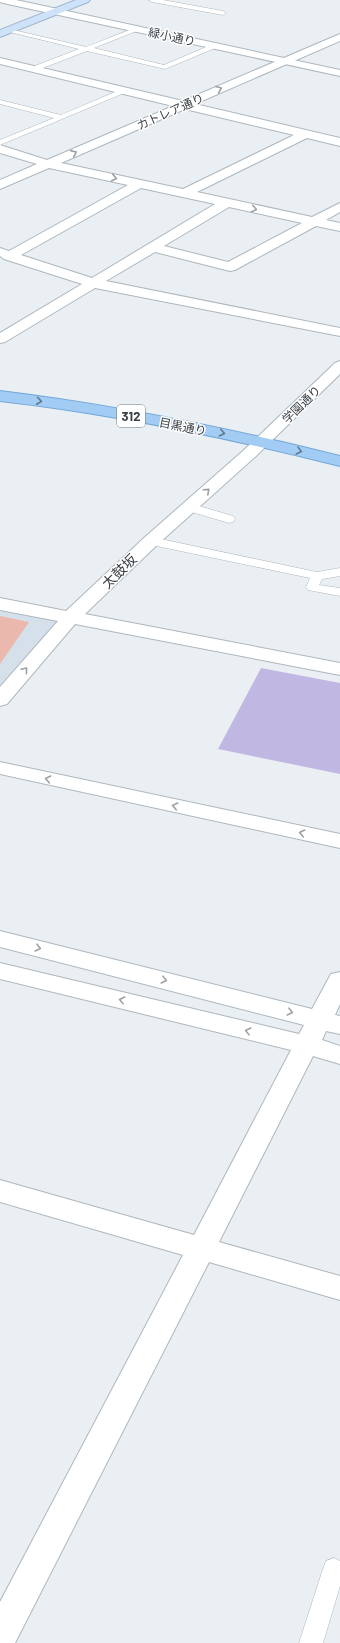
<svg xmlns="http://www.w3.org/2000/svg" width="340" height="1643" font-family="Barlow,'Noto Sans JP',sans-serif">
<rect width="100%" height="100%" fill="#eaeff3"/>
<path fill="#d5e0eb" d="M0 610 57 621 0 686Z"/>
<path fill="#c1b7e3" d="M261 668 340 683V774L218 749Z"/>
<path fill="#eab8ad" d="M0 616 29 622 0 664Z"/>
<g fill="none" stroke-linecap="round" stroke-linejoin="round">
<defs>
<path id="service" d="M149 0H163L223 11 226 13 223 15 152 2Z
M137 27 139 28V30L94 48 164 65 213 44H216L220 46 165 69 87 51 35 71H32V67L79 49 6 31 9 29 86 47Z
M122 89H125L129 91 0 145V140L54 118 0 104V100L61 115Z
M189 503 233 516 235 519 233 522 229 523 185 510 183 507 185 504Z
M151 537 317 572 340 568V576L322 579 319 585 340 588V596L308 590 306 587 310 578 147 544 145 541 147 538Z
M334 1558 340 1561V1586L323 1643H299L323 1569 326 1561Z"/>
<path id="minor" d="M340 34V41L195 104 340 138V146L307 138 197 192 312 217 340 203V212L326 220 340 223V231L316 226 235 270 230 271 155 252 106 281 340 328V336L95 288 5 342 0 343V333L82 284 4 259 0 256V248L9 251 128 185 49 168 0 189V180L37 164 0 153V145L47 160 173 106 0 64V58L183 101ZM185 109 294 135 183 189 61 163ZM141 188 215 204 92 278 21 255ZM229 207 302 223 228 262 164 246Z
M250 448 256 450 258 453 256 456 157 545 85 614 340 663V675L75 624 7 704 0 706V687L58 621 0 610V598L66 611 145 537 244 450Z
M0 762 340 834V848L0 774Z
M0 931 312 1009 331 974 340 972V1004L335 1015 340 1016V1034L326 1031 322 1040 340 1046V1064L313 1056 219 1242 340 1276V1300L209 1262 15 1643H0V1602L183 1255 0 1202V1180L194 1235 291 1050 0 979V963L299 1034 304 1025 0 947Z"/>
<path id="tertiary" d="M0 0H16L340 70V76L3 3 0 2Z
M340 361V374L256 456 250 458 244 456 242 453 244 450 335 363Z"/>
<path id="secondary" d="M76 0H90L88 2 0 37V30Z"/>
<path id="primary" d="M0 391C115 405 228 428 340 456V466C228 438 115 414 0 401Z"/>
</defs>
<use href="#service" stroke="#adb7be" stroke-width="1"/>
<use href="#minor" stroke="#adb7be" stroke-width="2"/>
<use href="#tertiary" stroke="#adb7be" stroke-width="2"/>
<use href="#secondary" stroke="#9eb6ce" stroke-width="2"/>
<use href="#primary" stroke="#73a8d8" stroke-width="2"/>
<use href="#service" fill="#fff" fill-rule="evenodd"/>
<use href="#minor" fill="#fff" fill-rule="evenodd"/>
<use href="#tertiary" fill="#fff" fill-rule="evenodd"/>
<use href="#secondary" fill="#cee2f9" fill-rule="evenodd"/>
<use href="#primary" fill="#a2ccf4" fill-rule="evenodd"/>
</g>
<defs><path id="oneway-chevron" d="M-2-3.5L2.5 0L-2 3.5" fill="none" stroke-width="1.6" stroke-linecap="round" stroke-linejoin="round"/></defs>
<g stroke="#9ca0a3">
<use href="#oneway-chevron" transform="translate(219 89) rotate(-23)"/>
<use href="#oneway-chevron" transform="translate(74 153) rotate(-24)"/>
<use href="#oneway-chevron" transform="translate(114 178) rotate(12)"/>
<use href="#oneway-chevron" transform="translate(254 209) rotate(12)"/>
<use href="#oneway-chevron" transform="translate(207 491) rotate(-42)"/>
<use href="#oneway-chevron" transform="translate(25 670) rotate(-50)"/>
<use href="#oneway-chevron" transform="translate(48 779) rotate(-168)"/>
<use href="#oneway-chevron" transform="translate(175 806) rotate(-168)"/>
<use href="#oneway-chevron" transform="translate(302 833) rotate(-168)"/>
<use href="#oneway-chevron" transform="translate(38 948) rotate(14)"/>
<use href="#oneway-chevron" transform="translate(164 980) rotate(14)"/>
<use href="#oneway-chevron" transform="translate(122 1000) rotate(-166)"/>
<use href="#oneway-chevron" transform="translate(290 1012) rotate(14)"/>
<use href="#oneway-chevron" transform="translate(248 1031) rotate(-166)"/>
</g>
<g stroke="#63798c">
<use href="#oneway-chevron" transform="translate(39 401) rotate(8)"/>
<use href="#oneway-chevron" transform="translate(222 433) rotate(12)"/>
<use href="#oneway-chevron" transform="translate(299 451) rotate(14)"/>
</g>
<g text-anchor="middle" dominant-baseline="central" stroke-width="3" stroke-linejoin="round" paint-order="stroke">
<g font-size="12" fill="#394147" stroke="#fff">
<text transform="translate(172 36) rotate(12)">緑小通り</text>
<text transform="translate(170 111) rotate(-24)">カトレア通り</text>
<text transform="translate(301 404) rotate(-44)">学園通り</text>
<text transform="translate(183 426) rotate(11)">目黒通り</text>
</g>
<rect fill="#fff" stroke="#747a7e" stroke-width="1" x="117" y="405" width="28" height="22" rx="3"/>
<g font-size="13" font-weight="bold" fill="#394147">
<text x="131" y="416">312</text>
</g>
<g font-size="14" fill="#394147" stroke="#fff">
<text transform="translate(119 571) rotate(-44)">太鼓坂</text>
</g>
</g>
</svg>
